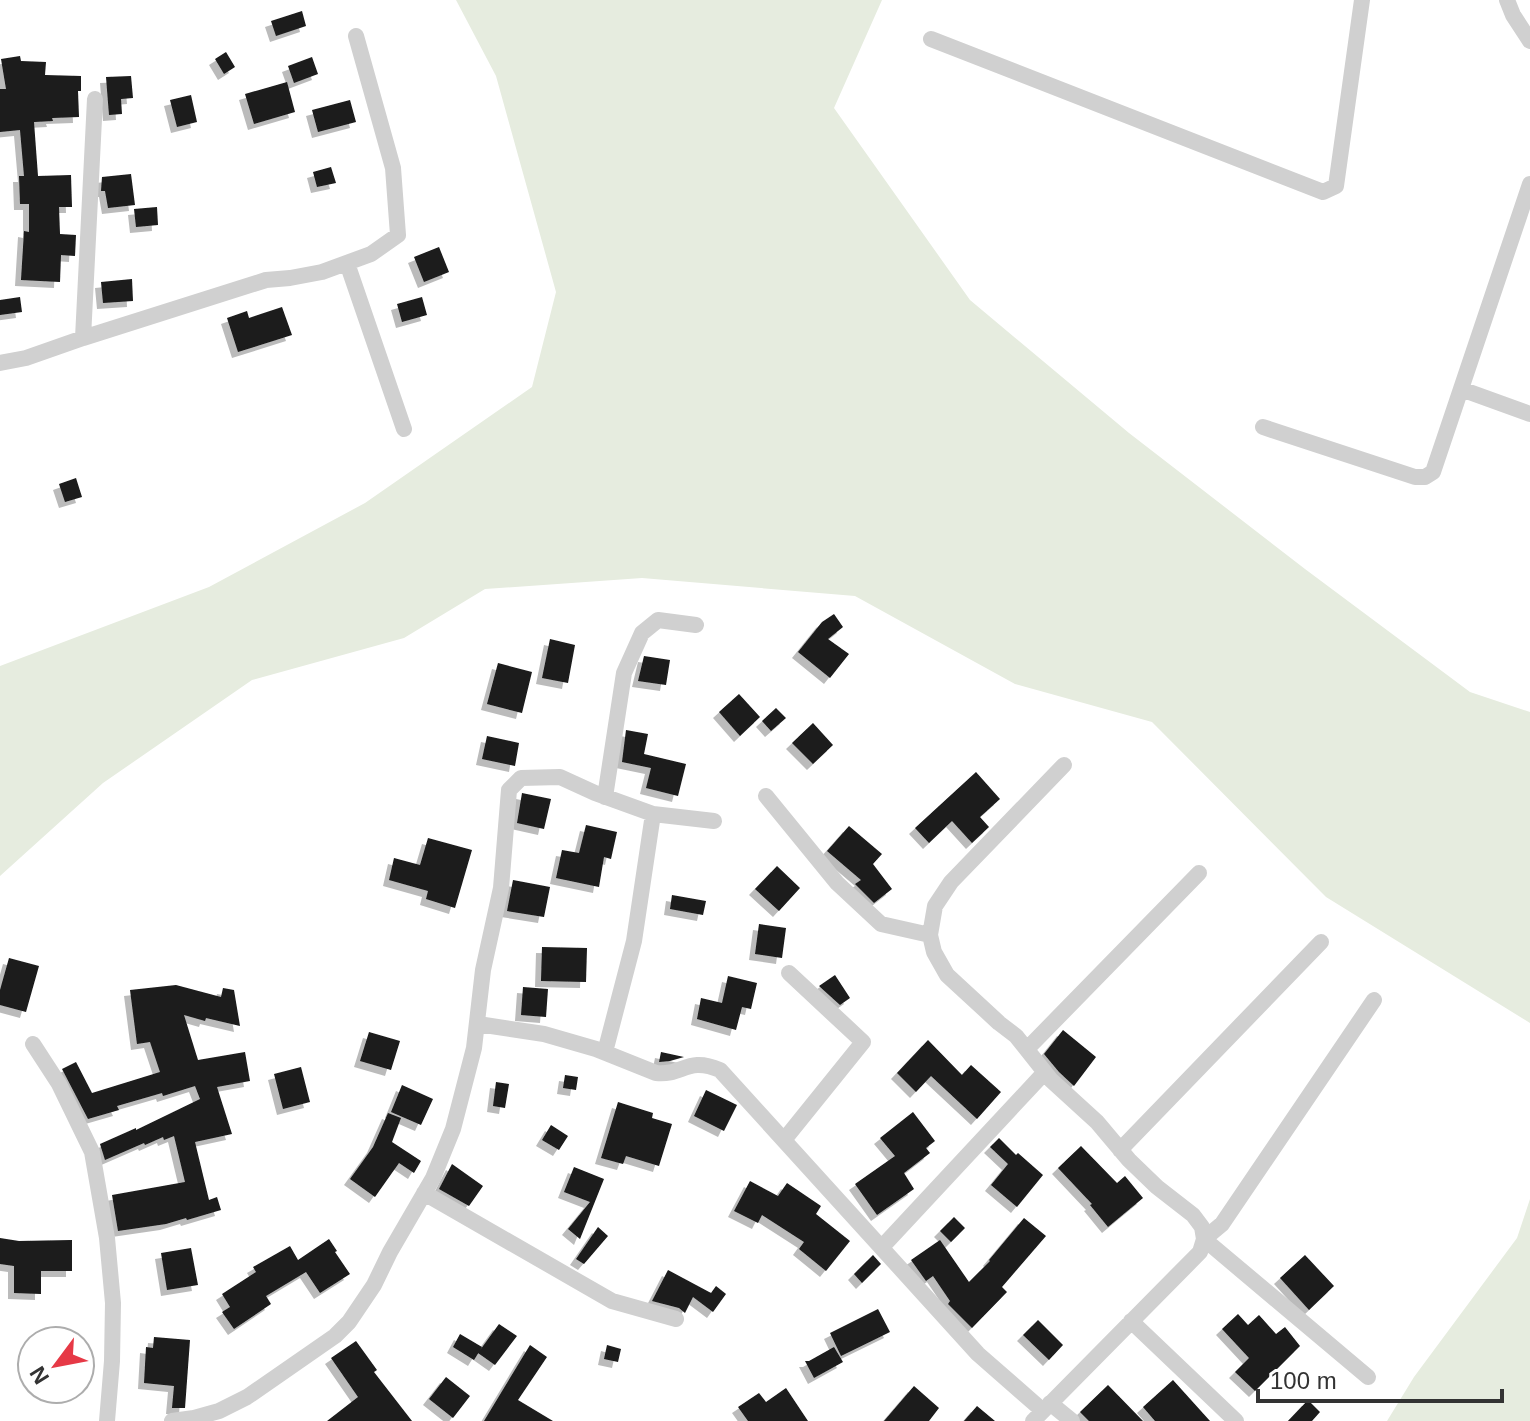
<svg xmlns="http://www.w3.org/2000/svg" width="1530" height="1421" font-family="Helvetica,sans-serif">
<defs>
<filter id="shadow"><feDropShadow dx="-6" dy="6" stdDeviation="0" flood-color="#0004"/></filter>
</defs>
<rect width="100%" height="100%" fill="#fff"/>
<path fill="#e6ecdf" d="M456 0H882L834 108 970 300 1129 433 1305 569 1470 692 1530 712V1023L1326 897 1152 722 1015 684 855 596 642 578 485 589 404 638 252 680 103 783 0 876V666L209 587 365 503 532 387 556 292 496 76Z
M1530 1199V1421H1387L1414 1377 1517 1238Z"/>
<path fill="#1a1a1a" filter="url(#shadow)" d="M302 11 306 26 276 36 271 21Z
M226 52 235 67 224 74 215 59Z
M20 56 21 61 46 62 45 75 81 76V91H78L79 117 52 118 53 121 34 122 38 176 71 175 72 207H59L60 234 76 235 75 256 61 255 60 282 21 280 24 231 29 232V204H20L19 176H24L20 130 0 132V89H6L1 59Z
M312 57 318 74 294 83 288 66Z
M131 76 133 98 121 99 122 114 109 115 106 77Z
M287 82 295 112 254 124 245 94Z
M191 95 197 122 177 127 170 100Z
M350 100 356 122 318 132 312 110Z
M331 167 336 183 317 187 313 172Z
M131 174 135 205 108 208 105 191H101L102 177Z
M157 207 158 225 136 227 134 209Z
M439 247 449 272 424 282 414 257Z
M132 279 133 301 103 303 101 282Z
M20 297 22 312 0 315V300Z
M422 297 427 315 402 322 397 304Z
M282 307 292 335 238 352 227 318 247 311 249 318Z
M76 478 82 497 65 502 59 484Z
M834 614 843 627 828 639 849 654 830 678 798 652 822 622Z
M550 639 575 645 568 683 542 678Z
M644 656 670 660 666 685 638 681Z
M498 663 532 672 522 713 487 704Z
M739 694 760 717 740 736 719 712Z
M776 708 786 718 771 731 762 721Z
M813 723 833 745 813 764 792 743Z
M626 730 648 734 644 754 686 764 678 796 646 788 651 768 622 762Z
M487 736 519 743 515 766 482 759Z
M976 772 1000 799 980 817 989 827 972 843 952 821 929 843 915 828Z
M522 793 551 799 544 829 517 823Z
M586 825 617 832 611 859 604 857 599 887 556 878 562 850 579 853Z
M849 826 882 854 873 864 892 889 874 903 855 884 861 880 827 851Z
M428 838 472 850 455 908 426 899 428 891 389 880 394 858 420 865Z
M777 866 800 888 779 911 755 889Z
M513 880 550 887 544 917 507 911Z
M672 895 706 901 703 915 670 909Z
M759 924 786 928 782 958 755 954Z
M542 947 587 948 586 982 541 981Z
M9 958 39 966 26 1012 0 1005V990Z
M835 975 850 998 840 1005 819 986Z
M728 976 757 983 751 1009 742 1007 736 1030 697 1019 701 998 722 1003Z
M176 985 221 997 223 988 234 990 240 1026 206 1018 205 1021 184 1015 198 1060 245 1052 250 1081 217 1087 232 1134 195 1142 209 1200 217 1197 221 1210 187 1220 186 1218 166 1224 118 1231 112 1195 185 1182 174 1136 164 1140 163 1137 145 1145 144 1143 105 1160 100 1144 136 1128V1130L200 1099 195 1086 163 1096 162 1093 117 1106 119 1110 88 1119 62 1069 76 1062 92 1093 160 1072 150 1042 137 1044 130 990Z
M523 987 548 989 546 1017 521 1015Z
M1063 1030 1096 1057 1074 1086 1059 1072 1044 1054Z
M369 1032 400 1041 391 1070 360 1061Z
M928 1040 962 1075 971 1065 1001 1092 977 1119 931 1076 916 1092 897 1073Z
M661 1052 684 1057 670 1061 659 1062Z
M301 1067 310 1102 283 1109 274 1074Z
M565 1075 578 1077 576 1090 563 1088Z
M496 1082 509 1084 505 1108 493 1106Z
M402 1085 433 1099 421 1125 391 1112Z
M706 1090 737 1105 724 1131 694 1116Z
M618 1102 653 1113 652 1118 672 1124 659 1166 626 1156 623 1164 601 1158Z
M913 1112 935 1141 926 1148 930 1153 904 1173 914 1189 877 1215 855 1184 895 1156 880 1138Z
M388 1113 401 1118 392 1142 421 1161 414 1173 399 1163 375 1197 350 1179 373 1147Z
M551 1125 568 1136 559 1150 542 1140Z
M999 1138 1016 1155 1018 1153 1043 1175 1017 1207 991 1185 1008 1164 990 1147Z
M1081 1146 1117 1183 1125 1176 1143 1198 1108 1227 1090 1205 1092 1204 1058 1168Z
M452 1164 483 1186 469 1206 439 1189Z
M574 1167 604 1179 580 1239 568 1229 590 1202 564 1192Z
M750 1181 778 1196 787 1183 821 1206 816 1214 850 1241 826 1271 799 1249 804 1242 762 1215 758 1223 734 1211Z
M954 1217 965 1228 951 1242 940 1231Z
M1024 1218 1046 1236 1002 1287 1007 1292 972 1328 948 1304 950 1301 933 1276 926 1281 911 1260 940 1240 969 1282 990 1261 989 1260Z
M598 1227 608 1236 584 1264 576 1259Z
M0 1238 19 1241 72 1240V1271H41V1294L14 1293V1266L0 1264Z
M329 1239 337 1251 335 1252 350 1274 320 1293 306 1272 266 1296 271 1304 234 1329 222 1312 230 1307 222 1294 256 1272 253 1267 290 1246 298 1260Z
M191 1248 198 1285 167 1290 161 1253Z
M873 1255 881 1264 862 1283 854 1274Z
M1305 1255 1334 1286 1309 1310 1280 1278Z
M668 1270 711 1293 716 1286 726 1294 713 1312 693 1297 685 1313 679 1308 652 1301Z
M878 1309 890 1332 841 1356 830 1333Z
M1238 1314 1248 1325 1259 1315 1276 1334 1285 1327 1300 1346 1255 1391 1235 1372 1249 1358 1222 1329Z
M1038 1320 1063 1345 1049 1360 1023 1335Z
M499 1324 517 1336 495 1365 478 1353Z
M460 1334 482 1347 474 1360 453 1347Z
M154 1337 190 1340 185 1408H172L174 1386 144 1383 146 1347 153 1348Z
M356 1341 377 1370 374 1372 412 1421H327L358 1397 331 1358Z
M530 1345 547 1357 518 1400 553 1421H484Z
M607 1345 621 1349 618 1362 604 1359Z
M834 1347 843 1362 814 1378 805 1361H809Z
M446 1377 470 1396 453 1418 429 1399Z
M1173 1380 1210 1421H1155L1143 1407Z
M1108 1385 1143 1421H1089L1080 1412Z
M914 1386 939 1408 929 1421H884Z
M786 1388 808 1421H748L738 1407 759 1393 766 1402Z
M1308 1400 1320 1412 1312 1421H1288Z
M977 1406 995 1421H964Z"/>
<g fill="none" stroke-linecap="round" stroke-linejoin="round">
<path stroke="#d0d0d0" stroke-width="16" d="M1507 0 1513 15 1530 41
M931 39 1323 192 1336 186 1362 0
M347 263 404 429
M83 338 95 99
M0 363 26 358 83 338 266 280 290 278 322 272 371 254 398 235 393 168 356 36
M1461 389 1530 414
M1263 427 1415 477H1425L1433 472 1530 184
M766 796 837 883 881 924 930 935
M605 797 624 673 642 633 658 620 696 625
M478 1024 544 1034 596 1049 656 1073C683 1076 687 1056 720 1070L978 1354 1042 1410
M33 1044 59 1084 92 1152 107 1238 113 1303 112 1361 107 1421
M1027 1049 1199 873
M605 1052 634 941 653 814
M784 1140 863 1042 789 973
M1120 1150 1321 942
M424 1193 612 1301 676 1319
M882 1247 1045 1072
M1131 1321 1236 1421
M1368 1377 1204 1239 1222 1224 1374 1000
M1050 1403 1072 1421
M172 1421 194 1418 219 1411 247 1397 335 1336 349 1322 374 1285 390 1252 433 1178 453 1129 474 1048 483 970 501 888 509 790 521 778 560 777 595 793 653 814 714 821
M1033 1421 1200 1252 1204 1239 1202 1227 1193 1215 1157 1187 1129 1160 1097 1122 1051 1080 1016 1036 999 1023 947 975 934 952 930 935 935 906 951 882 1064 765"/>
</g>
<g transform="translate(56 1365) rotate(238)"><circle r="38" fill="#ffffff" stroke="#adadad" stroke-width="2"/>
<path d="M0-6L14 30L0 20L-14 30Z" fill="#e63946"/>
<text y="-12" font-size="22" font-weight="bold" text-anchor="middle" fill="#333333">N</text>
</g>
<path d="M1258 1389v12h244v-12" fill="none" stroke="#333333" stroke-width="4"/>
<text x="1270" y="1389" font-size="24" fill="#333333" stroke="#ffffff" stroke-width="6" paint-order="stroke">100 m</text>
</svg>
